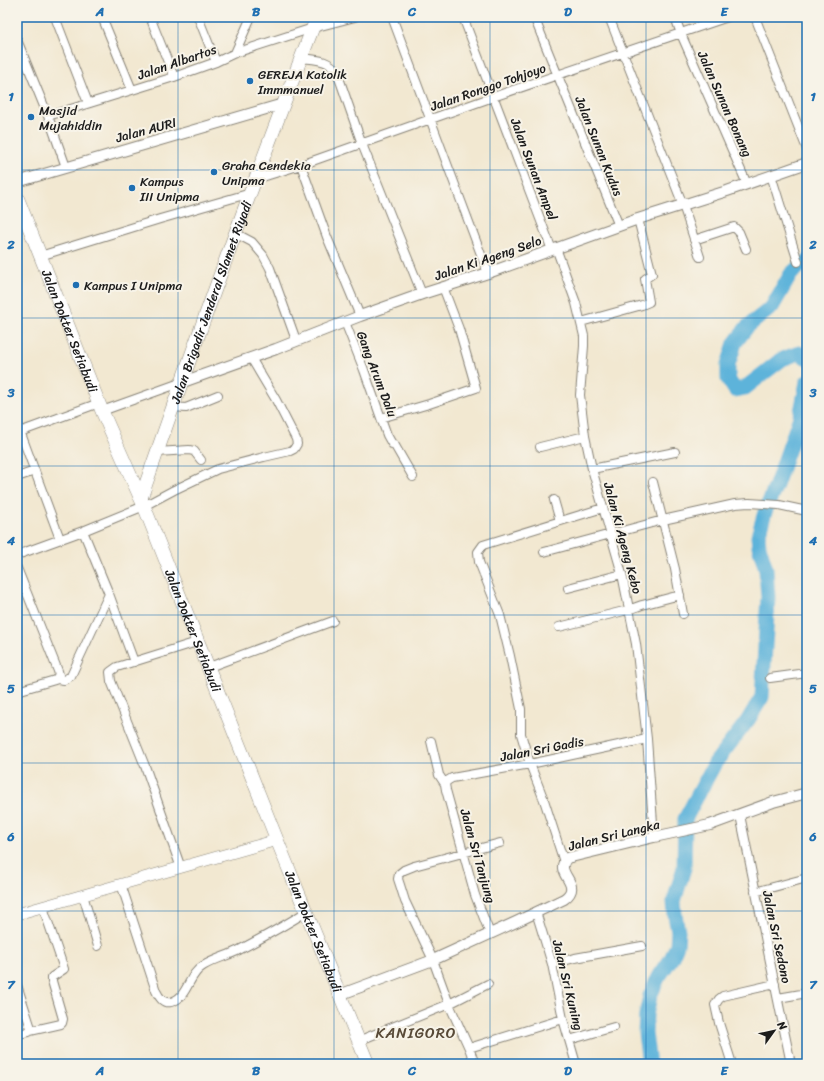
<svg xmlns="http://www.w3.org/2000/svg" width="824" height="1081" font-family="Sriracha,sans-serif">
<rect width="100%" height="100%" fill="#f7f3e8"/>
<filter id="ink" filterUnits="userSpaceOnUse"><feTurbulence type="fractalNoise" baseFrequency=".025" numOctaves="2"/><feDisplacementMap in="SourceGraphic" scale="8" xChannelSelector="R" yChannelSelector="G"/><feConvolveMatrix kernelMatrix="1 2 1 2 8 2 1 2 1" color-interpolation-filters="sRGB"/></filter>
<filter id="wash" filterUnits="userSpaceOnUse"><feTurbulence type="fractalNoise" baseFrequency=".012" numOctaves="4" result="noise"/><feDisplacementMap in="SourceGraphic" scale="16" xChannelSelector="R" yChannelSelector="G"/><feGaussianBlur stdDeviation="0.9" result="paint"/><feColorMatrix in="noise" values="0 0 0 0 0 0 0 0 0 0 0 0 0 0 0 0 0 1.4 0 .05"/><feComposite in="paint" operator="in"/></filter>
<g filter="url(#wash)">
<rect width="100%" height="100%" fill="#f2e8d1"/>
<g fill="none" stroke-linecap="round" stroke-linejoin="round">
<path stroke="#5db3da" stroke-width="15" d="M807 262 801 265 791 274 772 307 747 327 735 343 728 365V379L735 390 745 388 782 359 799 353 807 358
M649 1064 645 1033 646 1015 650 996 658 978 671 959 677 945 678 931 675 915 674 901 684 868 685 819 715 763 748 720 762 697 768 597 766 569 759 546 758 536 765 512 776 485 800 417 807 382"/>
</g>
</g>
<g filter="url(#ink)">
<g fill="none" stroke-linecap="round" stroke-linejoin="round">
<defs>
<path id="minor" d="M55 17 88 103
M102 17 132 90
M150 17 174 77
M198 17 216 62
M392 17 488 273
M463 17 552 250
M534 17 619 226
M609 17 683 205 700 257
M675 17 681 34 747 184
M755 17 807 149
M17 40 48 116 66 167
M235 53 251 17
M301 58C315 60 329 59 337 72L362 144 422 294
M48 116 174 77 216 62 235 53 313 28 355 17
M301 165 327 237 360 316
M771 175 798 262
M256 179 301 165 493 97 728 17
M235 233 252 242 263 255 270 268 296 340
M694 240 734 227 739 232 746 249
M556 248 576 303 584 336V346L580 395 585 436 592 469 622 574 636 644 647 739 654 837
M40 256 160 219 251 193
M345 322 364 370 387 435 392 444H394L413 477
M581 322 642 305 649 302 645 279 652 274 638 219
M173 407 186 408 218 395
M102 411 180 383
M381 418 429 404 476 388 459 329 443 287
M17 423 60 539
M17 433 99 403
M540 447 585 436
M157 452 189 450 194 451 201 460
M592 469 675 452
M17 477 35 471
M653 482 675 569 683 614
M554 500 560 521
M544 552 663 520 735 504 749 503 779 505 807 511
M17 555 83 531
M17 568 58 671 59 675 55 680 17 691
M568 588 622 574
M559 627 628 610 642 605 680 595
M134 662 109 594 83 531 144 506 174 490 218 469 264 457 290 451 294 449 297 444 296 439 276 400 251 358
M209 667 333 621
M770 678 807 673
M57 679 64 680 71 676 109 594
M431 741 439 775 445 784
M445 784 447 781 452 778 530 764 647 739
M445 784 446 790 475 895 490 934
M740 815 791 1064
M564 862 544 800 530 764 521 734V709L510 656 500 615 479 562 478 552 483 545 603 508
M181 868 145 766 111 681 110 672 117 667 197 642
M121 884 156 991C159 997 163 1004 171 1002 188 998 188 974 203 966 214 959 227 956 239 950 262 938 284 926 306 912
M755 892 807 878
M83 895 98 946
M536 912 552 964 563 1019 576 1064
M552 964 575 958 642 946
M17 985 31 1028 29 1032 17 1034
M778 998 807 993
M30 1031 61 1024 62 1023 63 1019 52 981V977L64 969 43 907
M569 1040 614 1027
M358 1041 449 1004 488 984
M469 1048 563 1019
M475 1064 469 1048 449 1004 433 960 405 901 400 885 398 879 399 874 404 870 414 866 500 843
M732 1064 719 1023 715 1005 719 999 723 996 775 984"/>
<path id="tertiary" d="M17 182 283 104
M180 383 276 349 360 316 422 294 488 273 638 219 727 191 807 163
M339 995 433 960 516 922 564 899C585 884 552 874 567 858L654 837 710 825 773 802 807 793"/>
<path id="secondary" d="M17 914 277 840"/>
<g id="primary">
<path id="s1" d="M17 197 102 411 144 506 277 840 368 1064"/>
<path id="s2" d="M141 498C197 337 255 176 317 17"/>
</g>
</defs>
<use href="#minor" stroke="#878276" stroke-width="10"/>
<use href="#tertiary" stroke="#878276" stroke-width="12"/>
<use href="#secondary" stroke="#878276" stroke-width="12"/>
<use href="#primary" stroke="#878276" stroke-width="14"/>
<use href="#minor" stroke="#fff" stroke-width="8"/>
<use href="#tertiary" stroke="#fff" stroke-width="10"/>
<use href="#secondary" stroke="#fff" stroke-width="11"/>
<use href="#primary" stroke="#fff" stroke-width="13"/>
</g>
</g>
<path fill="none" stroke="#1f6fb2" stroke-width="1" stroke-opacity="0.55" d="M178 17V1064M334 17V1064M490 17V1064M646 17V1064M17 170H807M17 318H807M17 466H807M17 615H807M17 763H807M17 911H807"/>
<g fill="#1f6fb2" stroke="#f7f3e8" stroke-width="1.5">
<circle cx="250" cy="81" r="4"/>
<circle cx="31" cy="117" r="4"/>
<circle cx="214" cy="172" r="4"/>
<circle cx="132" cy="188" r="4"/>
<circle cx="76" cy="285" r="4"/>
</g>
<g text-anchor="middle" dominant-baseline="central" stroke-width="4" stroke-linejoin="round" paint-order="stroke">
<g font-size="13" fill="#1c1c1c" stroke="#f7f3e8">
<text transform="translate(177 62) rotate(-19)">Jalan Albartos</text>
<text transform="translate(488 87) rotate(-19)">Jalan Ronggo Tohjoyo</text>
<text transform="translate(725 104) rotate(66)">Jalan Sunan Bonang</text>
<text transform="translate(146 130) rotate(-15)">Jalan AURI</text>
<text transform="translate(599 146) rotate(68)">Jalan Sunan Kudus</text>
<text transform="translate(534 169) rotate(69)">Jalan Sunan Ampel</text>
<text transform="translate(488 258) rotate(-19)">Jalan Ki Ageng Selo</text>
<text stroke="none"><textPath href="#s2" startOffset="208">Jalan Brigadir Jenderal Slamet Riyadi</textPath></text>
<text stroke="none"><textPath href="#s1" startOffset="144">Jalan Dokter Setiabudi</textPath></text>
<text transform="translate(377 374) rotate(69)">Gang Arum Dalu</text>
<text transform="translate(623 538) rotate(75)">Jalan Ki Ageng Kebo</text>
<text stroke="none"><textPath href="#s1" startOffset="468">Jalan Dokter Setiabudi</textPath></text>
<text transform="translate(542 749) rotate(-11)">Jalan Sri Gadis</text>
<text transform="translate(614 835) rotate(-14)">Jalan Sri Langka</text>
<text transform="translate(478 856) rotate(74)">Jalan Sri Tanjung</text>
<text stroke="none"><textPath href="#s1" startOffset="792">Jalan Dokter Setiabudi</textPath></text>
<text transform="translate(777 937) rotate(78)">Jalan Sri Sedono</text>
<text transform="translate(568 985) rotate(76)">Jalan Sri Kuning</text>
</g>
<g font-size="13" fill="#1c1c1c" stroke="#f7f3e8" text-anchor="start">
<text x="258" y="74">GEREJA Katolik<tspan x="258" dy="15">Immmanuel</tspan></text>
<text x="39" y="110">Masjid<tspan x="39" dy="15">Mujahiddin</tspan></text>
<text x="222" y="165">Graha Cendekia<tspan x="222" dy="15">Unipma</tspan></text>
<text x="140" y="181">Kampus<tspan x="140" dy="15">III Unipma</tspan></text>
<text x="84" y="285">Kampus I Unipma</text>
</g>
<g font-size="15" letter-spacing="1" fill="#584a38" stroke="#f7f3e8">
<text x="416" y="1033">KANIGORO</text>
</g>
</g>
<rect width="824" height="1081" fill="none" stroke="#f7f3e8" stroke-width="44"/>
<g transform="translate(774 1031) rotate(57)" stroke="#f7f3e8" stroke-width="3" paint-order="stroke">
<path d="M0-3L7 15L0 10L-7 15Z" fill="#1c1c1c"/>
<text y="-6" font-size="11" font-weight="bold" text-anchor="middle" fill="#1c1c1c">N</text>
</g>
<rect x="22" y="22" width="780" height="1037" fill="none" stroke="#1f6fb2" stroke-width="1.5"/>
<g font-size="13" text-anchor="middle" font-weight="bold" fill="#1f6fb2">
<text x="100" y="16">A</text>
<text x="256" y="16">B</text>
<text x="412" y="16">C</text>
<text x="568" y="16">D</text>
<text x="724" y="16">E</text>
<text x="11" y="101">1</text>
<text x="813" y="101">1</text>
<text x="11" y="249">2</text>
<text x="813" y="249">2</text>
<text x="11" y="397">3</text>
<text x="813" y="397">3</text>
<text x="11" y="545">4</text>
<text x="813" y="545">4</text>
<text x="11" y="693">5</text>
<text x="813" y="693">5</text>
<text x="11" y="841">6</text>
<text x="813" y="841">6</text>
<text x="11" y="989">7</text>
<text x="813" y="989">7</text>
<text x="100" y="1075">A</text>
<text x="256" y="1075">B</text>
<text x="412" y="1075">C</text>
<text x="568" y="1075">D</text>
<text x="724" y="1075">E</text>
</g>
</svg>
